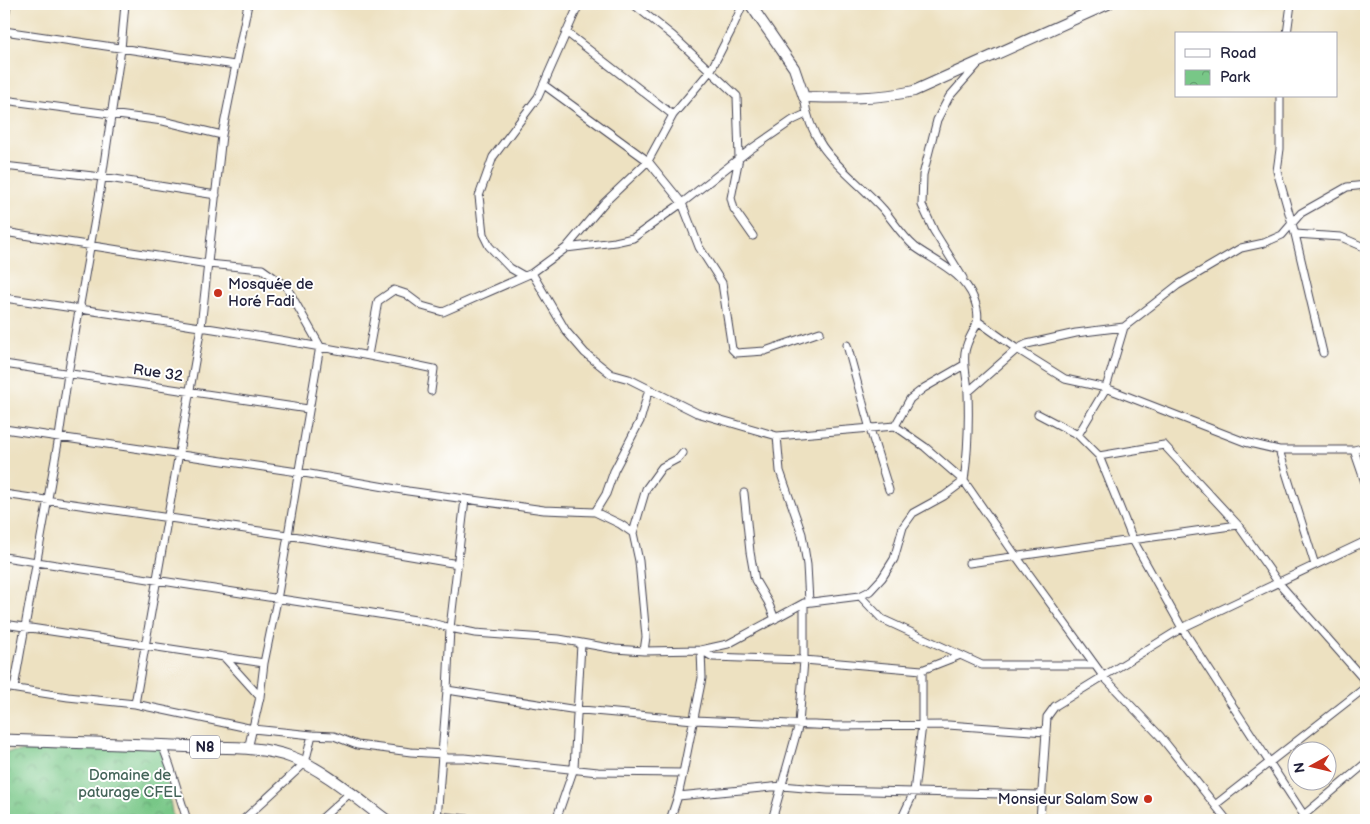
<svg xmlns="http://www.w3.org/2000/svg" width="1370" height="824" font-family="'Balsamiq Sans',sans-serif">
<defs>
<pattern id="park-crowns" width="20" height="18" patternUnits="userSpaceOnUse" patternTransform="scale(1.25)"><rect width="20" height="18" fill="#78c787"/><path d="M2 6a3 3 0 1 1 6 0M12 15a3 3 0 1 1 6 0" fill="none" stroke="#62a170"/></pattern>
</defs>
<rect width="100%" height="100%" fill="#fff"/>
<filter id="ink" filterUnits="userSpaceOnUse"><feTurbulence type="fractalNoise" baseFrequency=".02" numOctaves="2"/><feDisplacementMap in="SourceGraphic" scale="10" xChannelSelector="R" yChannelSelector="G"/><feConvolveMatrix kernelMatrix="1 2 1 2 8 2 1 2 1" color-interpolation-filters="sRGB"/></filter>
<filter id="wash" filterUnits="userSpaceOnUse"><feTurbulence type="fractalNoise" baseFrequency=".0096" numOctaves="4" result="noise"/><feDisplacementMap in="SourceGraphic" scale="20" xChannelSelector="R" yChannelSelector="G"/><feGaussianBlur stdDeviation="1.12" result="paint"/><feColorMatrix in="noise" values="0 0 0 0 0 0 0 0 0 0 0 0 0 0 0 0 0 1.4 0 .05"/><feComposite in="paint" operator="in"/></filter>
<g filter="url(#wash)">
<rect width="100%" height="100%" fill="#ede1c1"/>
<path fill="url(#park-crowns)" stroke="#4d7461" d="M162 745 173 820H4V752Z"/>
</g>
<g filter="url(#ink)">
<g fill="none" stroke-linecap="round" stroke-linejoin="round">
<defs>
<path id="street" d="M633 4 673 36 737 96 739 158 731 198 734 209 753 236
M4 25 7 4
M4 31 235 65
M566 32 673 115
M1287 34 1291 4
M544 85 648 161 682 203 699 247 722 283 732 349 736 353 765 351 820 332
M1280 96V149L1277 171 1295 234 1323 353
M4 100 163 121 222 135
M4 166 102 177 216 195
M4 232 208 264 262 269 286 286 320 346 277 600 264 663 260 697 248 749
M1295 234 1341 237 1366 248
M566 248 604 203 648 161 673 115 711 70 731 31 743 4
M532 273 566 331 585 353 611 374 629 379 697 413 777 436 895 426 925 447 964 481 1016 556 1103 676 1160 736 1227 820
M524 276 510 268 489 246 483 234 479 196 493 157 538 97 579 4
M963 278 934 231 922 205 923 175 937 120 949 97 979 63
M4 298C148 319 292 339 434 369L431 391
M81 307 80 304 100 191 121 49 125 4
M979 322 1017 349 1065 379 1106 388 1245 442 1279 450H1354L1366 447
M847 345 870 429 889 490
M368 355 378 301 394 290 406 294 422 306 443 312 532 273 566 248 615 242 633 238 682 203 751 149 793 120 806 114
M4 364 308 409
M968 392 1017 349 1027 344 1076 333 1124 327 1178 285 1241 248 1264 243 1282 235 1301 213 1347 187 1366 185
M1038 414 1078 435 1099 456 1133 540 1182 628 1307 820
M895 426 910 399 924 388 964 365
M4 429 298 472 408 491 544 510 595 512 620 524 633 533
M1078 435 1106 388 1124 327
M777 436 780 471 802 534 807 565 809 602
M1279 450 1315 565
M1354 450 1366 485
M1099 456 1164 445 1238 525 1278 582 1366 682
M744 493 750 552 755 580 768 602 775 619
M4 494 287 535 458 564
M595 512 606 494 614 471 640 421 649 389
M4 557 366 612 428 622 450 628 465 499
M969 563 1238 525
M860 596 882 619 982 665H1095
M4 624 224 657 260 697
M701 650 713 657 804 660 922 670 958 656
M644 651 646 637 643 604 639 561 633 533 646 489 662 467 679 458 683 453
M224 657 264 663
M4 687 68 697 135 704 253 729 312 735 334 736 357 745 411 752 443 754
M14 688 59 437 68 374 80 305
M447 690 571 709 694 720 837 726 948 725 1046 732
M135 704 201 327 222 135 248 4
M162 745 170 766 187 820
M443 758H464L598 772 683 773 702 678 701 650
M678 796 782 786 827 790 1042 795
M1215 805 1366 687
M1304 815 1366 763
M438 816 477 820
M243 820 305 763 312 735
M320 820 350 793
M437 820 447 690 450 628 475 633 559 639 615 649 644 651 701 650 728 644 804 603 860 596 870 591 882 578 894 559 903 527 913 513 944 496 964 481C968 452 969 423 968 394 968 380 963 367 965 352 969 329 985 327 974 299 964 273 936 262 915 247 903 237 893 221 883 209 849 171 811 154 804 97
M556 820 574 768 581 644
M670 820 678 796 683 773
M772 820 799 724 804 660V603
M901 820 914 792 922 725V670
M1040 820 1047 717 1055 706 1182 628 1366 541"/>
<path id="secondary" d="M750 4 794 68 804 97C841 98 878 99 914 91L1108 4
M1364 4 1366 5"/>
<path id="primary" d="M4 740C68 742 133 744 197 747 228 748 262 746 291 757 322 768 359 800 386 820"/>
</defs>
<use href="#street" stroke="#403f4f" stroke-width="9"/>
<use href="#secondary" stroke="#403f4f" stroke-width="12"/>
<use href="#primary" stroke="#403f4f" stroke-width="13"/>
<use href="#street" stroke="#fff" stroke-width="7"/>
<use href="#secondary" stroke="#fff" stroke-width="10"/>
<use href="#primary" stroke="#fff" stroke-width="11"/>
</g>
</g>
<g fill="#c8321e" stroke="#fff" stroke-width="2">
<circle cx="218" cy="293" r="5"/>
<circle cx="1148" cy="799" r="5"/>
</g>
<g text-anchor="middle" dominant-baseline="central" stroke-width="4" stroke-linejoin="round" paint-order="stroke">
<rect fill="#fff" stroke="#646476" stroke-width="1" x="190" y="735.5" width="30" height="23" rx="4"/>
<g font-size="14" font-weight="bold" fill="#22223b">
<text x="205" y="747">N8</text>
</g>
<g font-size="15" fill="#22223b" stroke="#fff" text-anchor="start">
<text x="228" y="284">Mosquée de<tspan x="228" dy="17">Horé Fadi</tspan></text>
<text x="1138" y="799" text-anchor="end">Monsieur Salam Sow</text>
</g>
<g font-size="15" fill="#22223b" stroke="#fff">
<text transform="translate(158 373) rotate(8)">Rue 32</text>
</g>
<g font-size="15" fill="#446459" stroke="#fff">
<text x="130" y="775">Domaine de<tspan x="130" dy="17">paturage CFEL</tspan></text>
</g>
</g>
<rect width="1370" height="824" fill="none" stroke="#fff" stroke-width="20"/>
<rect x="1175" y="32" width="162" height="65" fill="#ffffff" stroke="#a7a7b1"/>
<rect x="1185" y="49" width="25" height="8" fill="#ffffff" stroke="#a7a7b1"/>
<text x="1220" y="58" font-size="15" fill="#22223b">Road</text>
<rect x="1185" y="70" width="25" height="15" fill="url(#park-crowns)" stroke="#a7a7b1"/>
<text x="1220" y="82" font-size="15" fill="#22223b">Park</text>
<g transform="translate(1312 766) rotate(262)"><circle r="24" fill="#ffffff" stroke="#a7a7b1"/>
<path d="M0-4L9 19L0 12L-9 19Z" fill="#c8321e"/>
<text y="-8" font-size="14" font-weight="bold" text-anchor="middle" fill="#22223b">N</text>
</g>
</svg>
